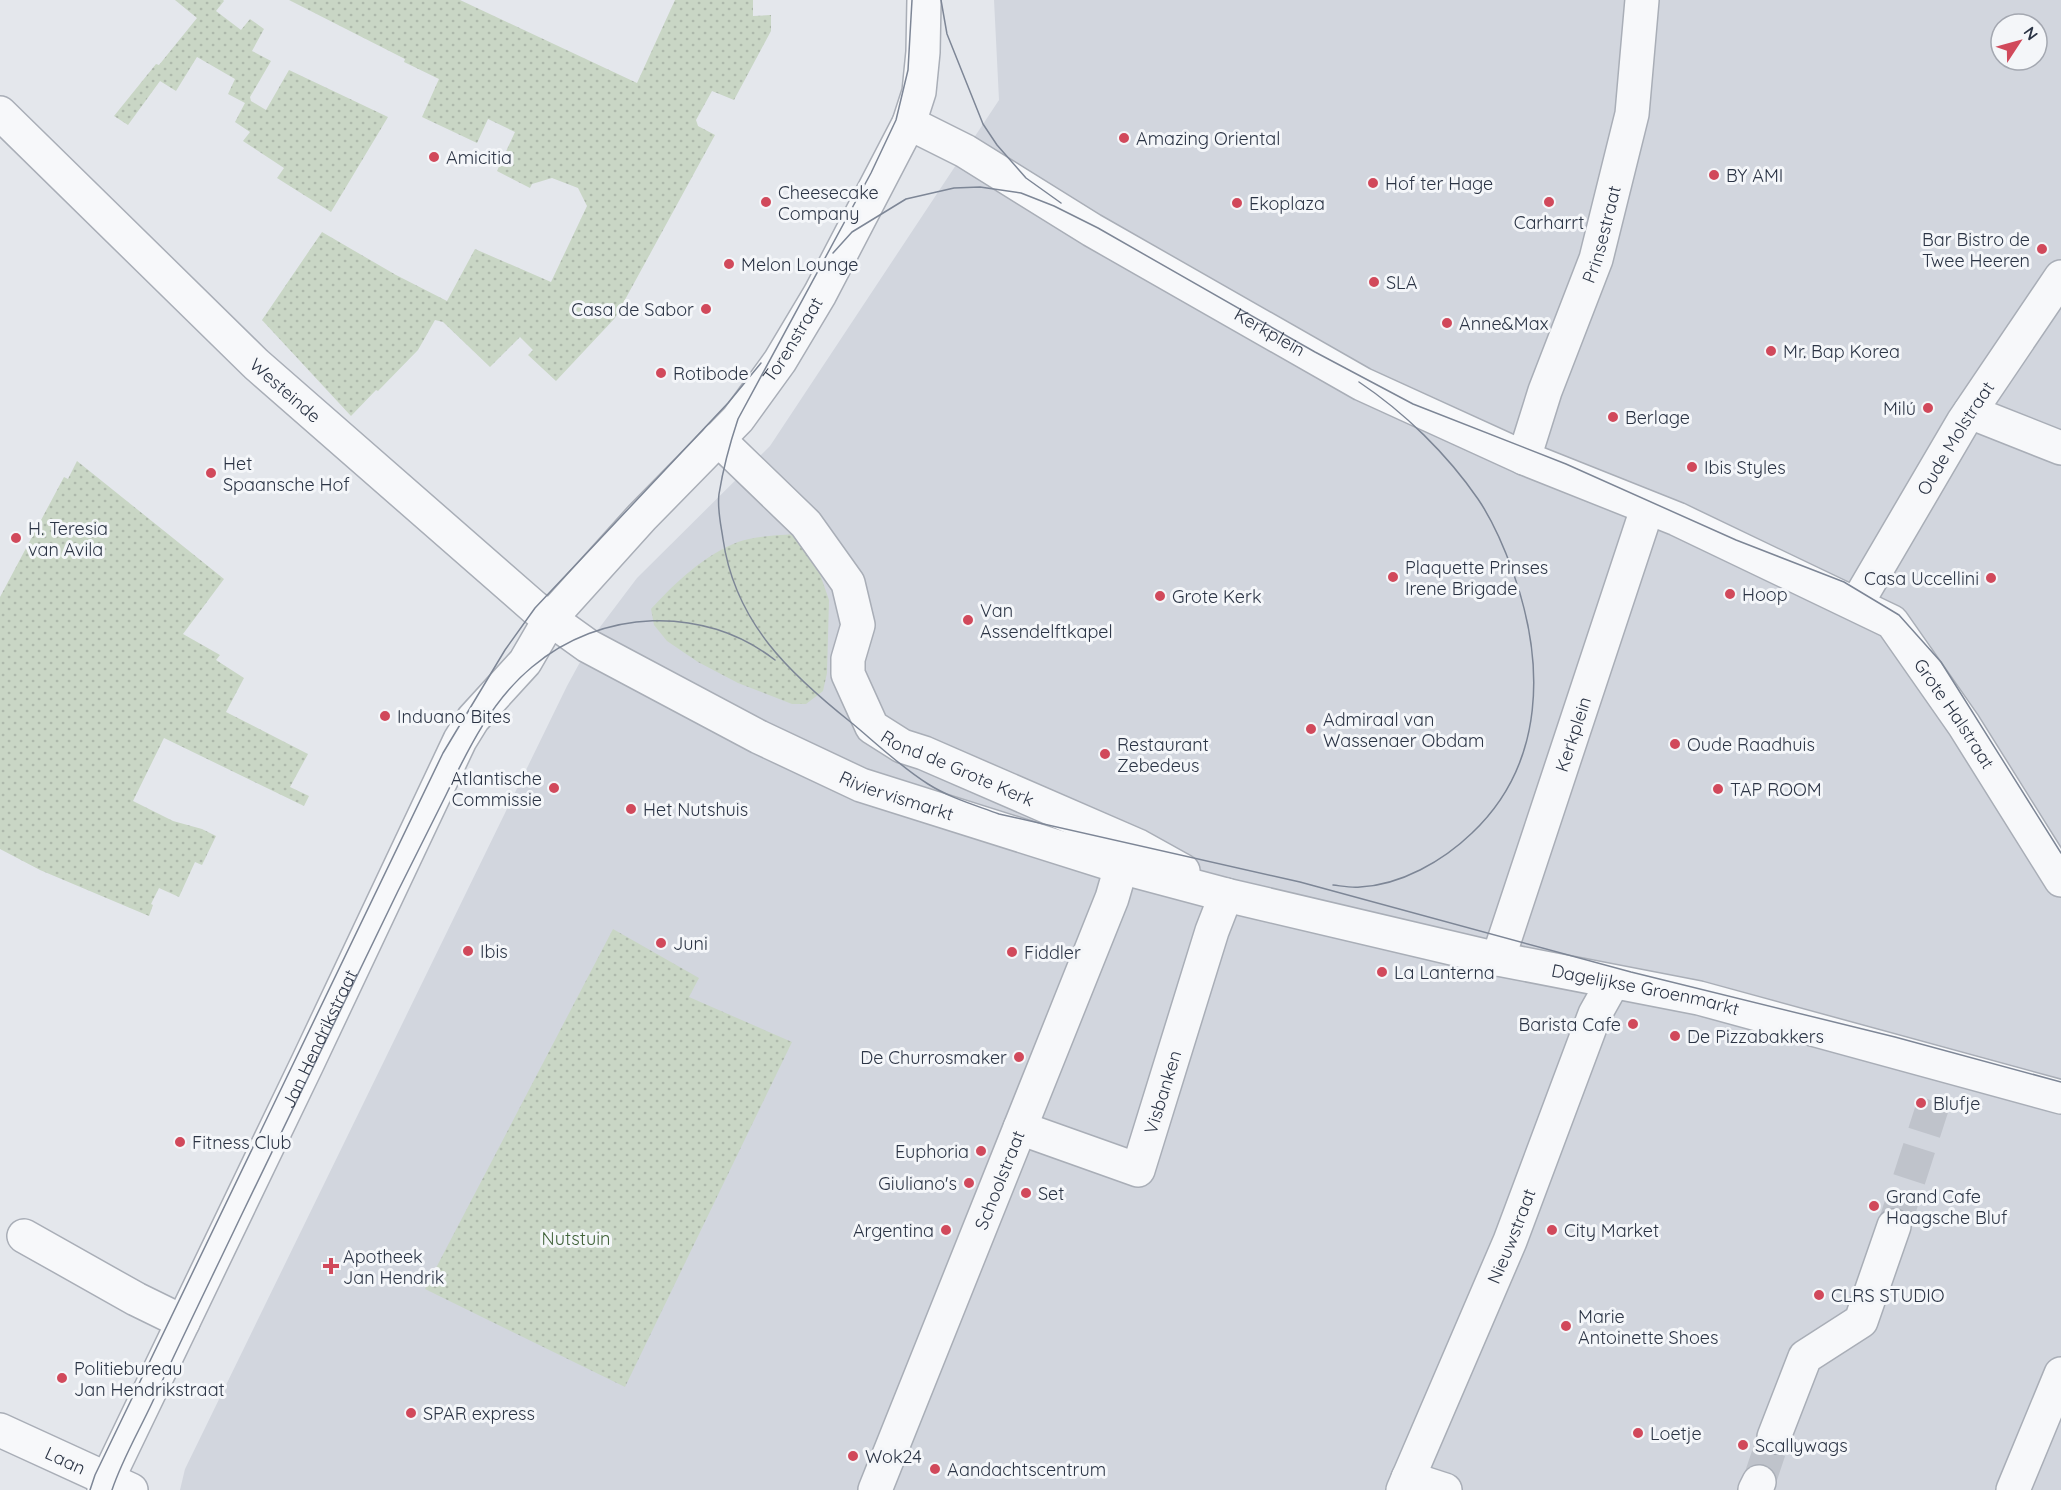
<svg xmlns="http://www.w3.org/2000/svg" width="2061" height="1490" font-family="Quicksand,sans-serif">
<defs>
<pattern id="park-dots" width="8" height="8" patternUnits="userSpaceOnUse" patternTransform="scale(1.5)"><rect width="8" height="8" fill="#c9d6c5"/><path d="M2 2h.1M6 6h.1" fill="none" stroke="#adb8ab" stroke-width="1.8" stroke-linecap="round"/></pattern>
</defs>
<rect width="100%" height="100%" fill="#e4e7ec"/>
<path fill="#d2d6de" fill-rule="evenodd" d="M994 0H2061V1490H180L185 1469 567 686 597 631 637 578 770 446 999 100ZM2001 24H2037V60H2001Z"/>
<path fill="url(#park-dots)" d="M175 0H223L224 1 216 11 241 30 250 19 264 29 252 51 271 61 250 97 251 101 266 110 289 70 388 117 331 212 277 178 284 168 243 141 250 132 235 122 245 103 228 94 235 79 197 57 176 91 160 81 128 125 114 116 156 64 159 65 197 18Z
M289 0H460L637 83 675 0H753V16L771 15V31L734 100 712 91 696 120 698 126 715 135 615 318 556 381 528 355 533 350 520 337 490 367 443 322 435 320 418 350 378 391 376 390 351 416 262 320 322 232 396 275 447 301 475 249 551 282 587 206 578 188 552 178 532 184 530 188 497 171 515 132 488 119 477 143 422 117 439 79 404 62 405 59Z
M77 461 224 579 183 634 220 655 216 660 244 678 226 712 308 754 290 787 309 796 304 806 164 738 133 801 173 821 202 829 216 836 202 865 195 862 179 897 159 888 151 904 153 905 149 916 40 870 0 849V597L64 477 68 479Z
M798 534 813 554 829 600 827 673 823 691 806 704H792L738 683 698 662 667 641 654 625 651 609C676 582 703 556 738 542 754 536 781 535 798 534Z
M613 929 699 978 689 997 792 1042 625 1387 425 1289Z"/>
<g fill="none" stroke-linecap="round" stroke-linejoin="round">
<path stroke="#bfc3cb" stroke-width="33" stroke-dasharray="33 16" stroke-linecap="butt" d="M1894 1226 1937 1093
M1759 1482 1774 1437"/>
<defs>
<g id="minor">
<path id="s1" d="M0 113 256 364 535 608 588 646 759 737 861 785 1121 867 1226 895 1498 959 1699 998 2061 1097"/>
<path id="s2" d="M909 123 965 151 1092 230 1362 384 1524 458 1677 519 1892 622 1964 725 2061 880"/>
<path d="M1970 412 2061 448"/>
<path id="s3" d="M718 439 806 524 848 583 858 625 848 659V674L872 727 902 746 924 753 1138 846 1183 871"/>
<path id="s4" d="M1524 458 1545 391 1596 259 1632 114 1642 0"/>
<path id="s5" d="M1857 603 1963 422 2061 277"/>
<path id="s6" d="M1498 959 1647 509"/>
<path id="s7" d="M1020 1128 1138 1170 1212 931 1226 895"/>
<path d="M24 1236 136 1299 183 1322"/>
<path id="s8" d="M0 1430 131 1490"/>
<path d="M1774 1437 1805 1357 1861 1321 1894 1226"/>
<path d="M1408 1478 1445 1490"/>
<path id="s9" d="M104 1490 107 1480 308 1062 460 740 473 719 525 662 550 619 642 517 738 419 780 361 820 294 909 123 919 92 923 52 924 0"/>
<path id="s10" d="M875 1490 1112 898 1121 867"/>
<path id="s11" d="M1403 1490 1510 1241 1595 1014 1613 982"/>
<path d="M1755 1490 1759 1482"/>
<path d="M2013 1490 2061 1374"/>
</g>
</defs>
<use href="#minor" stroke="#a9aeb7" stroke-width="36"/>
<use href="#minor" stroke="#f7f8fa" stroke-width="33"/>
<path stroke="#7d8696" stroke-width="1.5" d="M912 0 908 70 896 120 871 173 738 419C730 443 723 469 719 494 717 509 721 525 723 539 735 623 790 674 853 724 877 744 901 767 928 784 950 798 975 805 999 814L1300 882 1631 972 1895 1037 2061 1082
M941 0 947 34 983 124 997 145 1026 178 1061 203
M833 253 852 232 906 199 954 188 980 187 1021 193 1054 206 1098 228 1315 352 1413 404 1566 464 1736 540 1844 582 1899 615 1941 662 2061 853
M1333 885C1342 886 1351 888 1360 887 1401 885 1443 861 1472 833 1546 763 1545 662 1513 572 1504 547 1493 521 1478 499 1447 454 1404 412 1359 382
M90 1490 95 1475 443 753 505 650 535 608 728 403 761 363
M112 1490C122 1460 139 1431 152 1403 181 1340 212 1277 242 1214 294 1107 346 999 398 891 414 859 430 827 446 795 468 749 492 700 532 667 601 609 703 604 775 660"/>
</g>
<g fill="#d1495b" stroke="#f4f6f9" stroke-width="2">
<circle cx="1124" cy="138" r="6"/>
<circle cx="434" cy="157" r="6"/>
<circle cx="1714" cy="175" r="6"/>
<circle cx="1373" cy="183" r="6"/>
<circle cx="766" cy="202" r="6"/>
<circle cx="1549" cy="202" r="6"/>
<circle cx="1237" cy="203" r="6"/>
<circle cx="2042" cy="249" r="6"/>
<circle cx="729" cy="264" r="6"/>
<circle cx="1374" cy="282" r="6"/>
<circle cx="706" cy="309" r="6"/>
<circle cx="1447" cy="323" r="6"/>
<circle cx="1771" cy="351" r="6"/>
<circle cx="661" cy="373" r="6"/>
<circle cx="1928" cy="408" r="6"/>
<circle cx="1613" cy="417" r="6"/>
<circle cx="1692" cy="467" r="6"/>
<circle cx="211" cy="473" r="6"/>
<circle cx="16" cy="538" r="6"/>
<circle cx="1393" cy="577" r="6"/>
<circle cx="1991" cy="578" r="6"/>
<circle cx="1730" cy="594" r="6"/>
<circle cx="1160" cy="596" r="6"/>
<circle cx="968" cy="620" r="6"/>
<circle cx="385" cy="716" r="6"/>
<circle cx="1311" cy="729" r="6"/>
<circle cx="1675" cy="744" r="6"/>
<circle cx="1105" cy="754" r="6"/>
<circle cx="554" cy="788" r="6"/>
<circle cx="1718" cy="789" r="6"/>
<circle cx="631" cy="809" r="6"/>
<circle cx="661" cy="943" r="6"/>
<circle cx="468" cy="951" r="6"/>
<circle cx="1012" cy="952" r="6"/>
<circle cx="1382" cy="972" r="6"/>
<circle cx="1633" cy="1024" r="6"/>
<circle cx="1675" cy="1036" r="6"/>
<circle cx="1019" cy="1057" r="6"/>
<circle cx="1921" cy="1103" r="6"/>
<circle cx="180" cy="1142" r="6"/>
<circle cx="981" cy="1151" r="6"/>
<circle cx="969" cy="1183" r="6"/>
<circle cx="1026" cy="1193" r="6"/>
<circle cx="1874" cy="1206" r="6"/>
<circle cx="946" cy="1230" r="6"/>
<circle cx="1552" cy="1230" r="6"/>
<path d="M328 1257h6v6h6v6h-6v6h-6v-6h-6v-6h6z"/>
<circle cx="1819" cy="1295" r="6"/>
<circle cx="1566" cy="1326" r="6"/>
<circle cx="62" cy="1378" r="6"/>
<circle cx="411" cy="1413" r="6"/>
<circle cx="1638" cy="1433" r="6"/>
<circle cx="1743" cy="1445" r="6"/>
<circle cx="853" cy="1456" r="6"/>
<circle cx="935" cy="1469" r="6"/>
</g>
<g text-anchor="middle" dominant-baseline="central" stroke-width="6" stroke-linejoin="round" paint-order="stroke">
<g font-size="18" fill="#2b3445" stroke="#f4f6f9" text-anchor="start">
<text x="1136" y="138">Amazing Oriental</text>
<text x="446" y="157">Amicitia</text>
<text x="1726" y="175">BY AMI</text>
<text x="1385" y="183">Hof ter Hage</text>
<text x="778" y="192">Cheesecake<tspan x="778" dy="21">Company</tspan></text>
<text x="1249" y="203">Ekoplaza</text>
<text x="1549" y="222" text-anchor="middle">Carharrt</text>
<text x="2030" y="239" text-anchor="end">Bar Bistro de<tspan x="2030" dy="21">Twee Heeren</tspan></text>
<text x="741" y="264">Melon Lounge</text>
<text x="1386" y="282">SLA</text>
<text x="694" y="309" text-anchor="end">Casa de Sabor</text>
<text x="1459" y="323">Anne&amp;Max</text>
<text x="1783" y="351">Mr. Bap Korea</text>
<text x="673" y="373">Rotibode</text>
<text x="1916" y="408" text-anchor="end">Milú</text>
<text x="1625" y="417">Berlage</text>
<text x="223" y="463">Het<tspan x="223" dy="21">Spaansche Hof</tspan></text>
<text x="1704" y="467">Ibis Styles</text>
<text x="28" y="528">H. Teresia<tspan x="28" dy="21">van Avila</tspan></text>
<text x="1405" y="567">Plaquette Prinses<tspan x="1405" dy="21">Irene Brigade</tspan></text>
<text x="1979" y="578" text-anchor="end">Casa Uccellini</text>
<text x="1742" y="594">Hoop</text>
<text x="1172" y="596">Grote Kerk</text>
<text x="980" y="610">Van<tspan x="980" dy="21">Assendelftkapel</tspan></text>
<text x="397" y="716">Induano Bites</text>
<text x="1323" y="719">Admiraal van<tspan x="1323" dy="21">Wassenaer Obdam</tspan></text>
<text x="1117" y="744">Restaurant<tspan x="1117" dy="21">Zebedeus</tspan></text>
<text x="1687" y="744">Oude Raadhuis</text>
<text x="542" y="778" text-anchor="end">Atlantische<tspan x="542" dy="21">Commissie</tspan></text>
<text x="1730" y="789">TAP ROOM</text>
<text x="643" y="809">Het Nutshuis</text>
<text x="673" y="943">Juni</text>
<text x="480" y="951">Ibis</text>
<text x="1024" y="952">Fiddler</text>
<text x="1394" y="972">La Lanterna</text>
<text x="1621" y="1024" text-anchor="end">Barista Cafe</text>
<text x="1687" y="1036">De Pizzabakkers</text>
<text x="1007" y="1057" text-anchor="end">De Churrosmaker</text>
<text x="1933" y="1103">Blufje</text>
<text x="192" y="1142">Fitness Club</text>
<text x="969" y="1151" text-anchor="end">Euphoria</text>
<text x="957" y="1183" text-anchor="end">Giuliano's</text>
<text x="1038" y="1193">Set</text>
<text x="1886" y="1196">Grand Cafe<tspan x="1886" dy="21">Haagsche Bluf</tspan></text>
<text x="934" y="1230" text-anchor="end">Argentina</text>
<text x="1564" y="1230">City Market</text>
<text x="343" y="1256">Apotheek<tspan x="343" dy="21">Jan Hendrik</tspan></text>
<text x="1831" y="1295">CLRS STUDIO</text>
<text x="1578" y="1316">Marie<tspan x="1578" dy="21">Antoinette Shoes</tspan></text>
<text x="74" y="1368">Politiebureau<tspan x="74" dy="21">Jan Hendrikstraat</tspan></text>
<text x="423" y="1413">SPAR express</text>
<text x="1650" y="1433">Loetje</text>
<text x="1755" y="1445">Scallywags</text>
<text x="865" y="1456">Wok24</text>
<text x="947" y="1469">Aandachtscentrum</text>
</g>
<g font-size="18" fill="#2b3445" stroke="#f4f6f9">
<text stroke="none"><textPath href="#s4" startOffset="237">Prinsestraat</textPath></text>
<text stroke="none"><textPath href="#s2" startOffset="417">Kerkplein</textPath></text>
<text stroke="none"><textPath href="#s9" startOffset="1353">Torenstraat</textPath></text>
<text stroke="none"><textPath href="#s1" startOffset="398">Westeinde</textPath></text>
<text stroke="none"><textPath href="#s5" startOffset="192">Oude Molstraat</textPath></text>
<text stroke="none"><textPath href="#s2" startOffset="1215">Grote Halstraat</textPath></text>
<text stroke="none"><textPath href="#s6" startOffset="237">Kerkplein</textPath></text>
<text stroke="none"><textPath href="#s3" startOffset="442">Rond de Grote Kerk</textPath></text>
<text stroke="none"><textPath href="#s1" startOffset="1138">Riviervismarkt</textPath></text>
<text stroke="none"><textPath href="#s1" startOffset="1912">Dagelijkse Groenmarkt</textPath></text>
<text stroke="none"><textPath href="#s9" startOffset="500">Jan Hendrikstraat</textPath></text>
<text stroke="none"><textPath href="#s7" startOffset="207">Visbanken</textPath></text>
<text stroke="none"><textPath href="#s10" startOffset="334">Schoolstraat</textPath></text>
<text stroke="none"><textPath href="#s11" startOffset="276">Nieuwstraat</textPath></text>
<text stroke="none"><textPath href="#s8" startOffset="72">Laan</textPath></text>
</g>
<g font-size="18" fill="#3f6138" stroke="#f4f6f9">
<text x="576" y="1238">Nutstuin</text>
</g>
</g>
<g transform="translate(2019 42) rotate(54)"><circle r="28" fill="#f4f6f9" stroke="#a4a8b1" stroke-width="1.5"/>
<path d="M0-4.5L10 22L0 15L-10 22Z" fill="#d1495b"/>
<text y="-9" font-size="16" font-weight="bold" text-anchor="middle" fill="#2b3445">N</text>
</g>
</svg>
